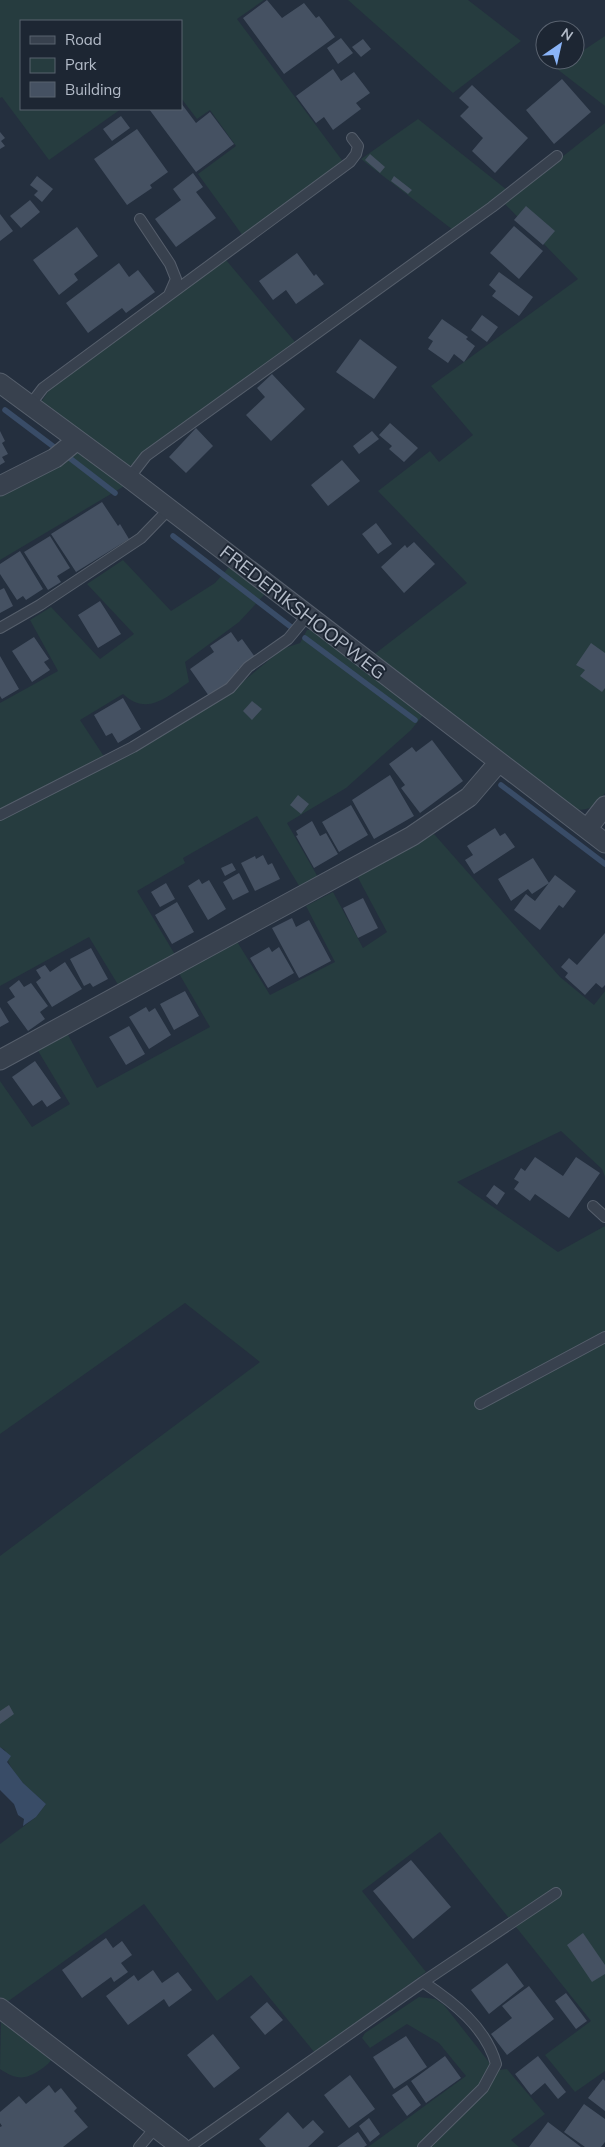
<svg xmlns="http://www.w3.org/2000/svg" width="605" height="2147" font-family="Mulish,sans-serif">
<rect width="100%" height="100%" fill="#242f3e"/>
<path fill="#263c3f" d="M0 0H264L237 19 344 163 243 236 198 174 236 146 210 110 197 119 181 98V21H21V109H121L49 160 2 97 0 98Z
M348 0H468L521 41 453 93Z
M605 36V106L557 69 570 60H575V56Z
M418 119 507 190 453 230 361 159Z
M605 123V793C596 804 591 812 575 809L372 656 467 583 378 491 430 451 439 462 473 435 431 386 578 279 504 203Z
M226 260 296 343 139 457 133 465 126 466 41 402 52 386Z
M75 449 126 485 0 560V490Z
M123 560 171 611 215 583 229 567 265 594 239 622 185 662 189 682C167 696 148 717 123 694L80 720 105 758 0 813V703L58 671 30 620 51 607 100 659 134 634 87 584Z
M307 630H313L423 715 411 730 346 788 287 823 319 879 301 889 257 816 183 858 185 863 137 891 177 958 120 988 89 937 0 986V819L215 699 219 702 282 649 300 643Z
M434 834 560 977 594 1005 605 991V1177L602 1169 561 1131 457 1182 558 1252 605 1226V2071L575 2092 545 2055 591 2021 440 1832 362 1891 426 1972 315 2053 251 1975 217 2001 144 1904 7 2002 0 1997V1844L36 1817 46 1804C29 1789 9 1774 5 1750L0 1747V1556L260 1362 185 1303 0 1434V1081L32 1127 70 1104 37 1049 67 1033 97 1088 210 1027 177 970 236 940 270 995 335 962 306 906 333 892 363 948 387 932 356 874Z
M419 1997 435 1999 444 2005 492 2066 498 2070 507 2069 545 2114 511 2140 519 2147H368L466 2076 439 2043 407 2024 370 2048 362 2038 365 2033Z
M1 2019 51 2060C48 2065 44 2067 40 2070 24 2081 15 2079 0 2069Z"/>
<path fill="#394c67" d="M0 1747 11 1756 7 1762 23 1783 46 1804 36 1817 23 1826 24 1819 18 1815 14 1804 0 1790Z"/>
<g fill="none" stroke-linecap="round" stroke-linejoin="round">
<path stroke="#394c67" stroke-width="5.5" d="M5 410 54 447
M67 456 115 493
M173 536 291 627
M305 638 415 720
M501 785 605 864"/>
</g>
<path fill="#455162" d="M267 0 282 18 304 3 316 18 319 16 335 37 284 74 243 18Z
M341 38 353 53 338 64 327 48Z
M363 39 371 49 361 57 352 47Z
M333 69 341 81 354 72 370 93 356 103 361 109 333 130 324 117 316 123 296 96Z
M562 79 591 112 554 144 526 110Z
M472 85 528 138 495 173 472 151 483 138 460 116 469 107 459 98Z
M181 103 196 123 210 112 234 144 196 172 149 109H181Z
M121 116 130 128 112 141 103 129Z
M137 129 168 172 150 185 152 188 127 205 94 159Z
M0 132 5 138 1 141 5 146 0 149Z
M370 154 385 167 380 173 365 160Z
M193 173 203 187 196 192 216 218 176 247 155 219 181 200 173 189Z
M37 176 53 189 42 202 34 195 38 191 30 185Z
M394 176 412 190 408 194 391 181Z
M30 200 40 212 21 228 10 216Z
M526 206 555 231 543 245 514 220Z
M0 214 13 231 0 241Z
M514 226 543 251 519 279 490 253Z
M77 227 98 256 74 274 78 280 59 295 33 260Z
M297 253 314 276 316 274 324 284 296 304 286 290 273 300 259 281Z
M119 263 129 277 138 270 155 292 126 313 122 308 88 333 66 303Z
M499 272 533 297 519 316 492 296 496 291 489 285Z
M482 315 498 327 487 342 471 330Z
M442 319 468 337 466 339 475 346 464 362 454 354 448 363 428 349 433 341 428 338Z
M360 339 397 367 374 399 336 372Z
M272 374 305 409 271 441 246 415 265 397 257 388Z
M390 423 418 448 404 462 389 449 392 446 379 435Z
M196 428 213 446 186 473 169 457Z
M0 431 5 441 2 443 8 454 2 457 5 462 0 465Z
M372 431 379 439 359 454 353 446Z
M342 460 360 481 328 506 311 485Z
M102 502 118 526 120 524 129 539 76 572 51 534Z
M376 523 392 544 378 554 362 534Z
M50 536 70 568 57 576 61 582 48 590 24 552Z
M414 542 435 564 404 593 381 567 405 545 407 548Z
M20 551 43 589 26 600 23 596 17 600 0 574V564Z
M4 588 13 606 0 613V590Z
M100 601 121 634 98 648 78 615Z
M231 632 238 642 242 639 255 657 238 669 241 674 209 696 190 669 214 652 210 646Z
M34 637 49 659 44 662 50 670 32 682 12 651Z
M591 643 605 653V688L602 692 580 676 585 670 576 665Z
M0 656 19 689 2 699 0 696Z
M123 698 141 729 118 743 112 733 106 736 94 715Z
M252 701 262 709 252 720 243 711Z
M432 740 463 781 420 813 401 788 405 785 389 764 412 747 416 752Z
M390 775 414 816 374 839 352 800Z
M298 795 309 804 301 814 290 805Z
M351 805 368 835 339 852 322 822Z
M312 821 320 836 326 833 338 854 314 868 296 836 298 835 296 831Z
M495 828 500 836 505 833 515 847 474 874 465 860 473 855 467 846Z
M263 855 268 865 272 863 280 879 255 891 241 863 255 856 256 859Z
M533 858 549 883 532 894 528 889 511 901 498 879Z
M232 863 236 870 225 876 221 868Z
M239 873 249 892 233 900 223 882Z
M555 875 576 891 563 908 559 905 540 930 514 910 526 894 535 901Z
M199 879 202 884 209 880 226 909 208 920 188 886Z
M166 883 175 899 160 907 151 892Z
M363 898 378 928 358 938 343 908Z
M177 902 194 932 172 944 155 915Z
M292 918 296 927 309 920 331 961 299 978 272 928Z
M605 933V985L602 988 596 983 585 995 565 977 568 973 561 967 569 958 577 965Z
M269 947 272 952 279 947 294 973 268 988 250 958Z
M91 948 108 979 93 987 90 983 84 986 70 959Z
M65 962 82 989 52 1007 36 982 41 978 36 970 45 965 50 972Z
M19 980 24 987 31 983 48 1006 40 1012 45 1019 28 1031 7 1002 15 997 9 988Z
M185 991 199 1016 174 1030 160 1004Z
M0 1007 9 1022 0 1027Z
M146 1007 149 1012 155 1008 171 1035 149 1049 129 1017Z
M129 1026 145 1054 126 1065 109 1037Z
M35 1061 61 1098 47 1107 42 1100 33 1106 12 1077Z
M535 1157 563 1176 576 1157 600 1173 569 1218 535 1194 530 1201 514 1189 519 1182 514 1179 521 1168 525 1171Z
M494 1185 505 1193 497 1205 486 1196Z
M9 1705 14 1714 0 1724V1711Z
M411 1860 451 1907 413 1939 373 1891Z
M583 1933 605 1965V1974L592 1982 567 1945Z
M106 1938 113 1948 122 1941 132 1955 121 1963 128 1972 114 1982 111 1977 82 1998 62 1970Z
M507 1963 524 1986 489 2014 471 1990Z
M153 1970 162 1983 178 1972 192 1990 169 2007 164 1999 128 2025 106 1996 134 1975 138 1981Z
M529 1986 554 2019 507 2055 491 2034 512 2018 502 2006Z
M566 1993 587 2021 576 2029 555 2001Z
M267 2002 283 2020 265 2035 250 2017Z
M213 2034 240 2068 214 2088 187 2055Z
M406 2036 427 2067 394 2089 373 2057Z
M445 2056 461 2078 426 2103 411 2081Z
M538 2056 566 2092 558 2099 545 2083 531 2095 515 2074Z
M350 2075 375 2109 349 2128 324 2095Z
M603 2079 605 2081V2111L588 2098Z
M49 2085 55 2093 61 2088 77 2108 74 2111 88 2127 63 2147H0V2127L2 2126 0 2123V2112L19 2096 26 2104Z
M407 2085 421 2105 407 2116 392 2095Z
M584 2104 605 2119V2142L601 2147H585L564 2132Z
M288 2112 303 2129 313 2120 324 2132 308 2147H266L259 2139Z
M369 2118 380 2134 370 2142 359 2126Z
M548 2122 581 2147H529Z
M358 2132 367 2145 364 2147H337Z"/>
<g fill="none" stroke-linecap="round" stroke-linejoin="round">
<defs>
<path id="lane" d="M140 219 170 264 176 279 169 295
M30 405 43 388 350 162 356 154 358 146 352 138
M129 478 146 456 492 207 557 156
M0 628 40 605 141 538 169 509
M0 815 133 747 230 688 248 667 288 639 308 615
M593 1206 605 1217
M480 1404 605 1337
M423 1982 556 1893
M139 2147 155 2128
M189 2147 423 1982C453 2002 486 2027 496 2064L483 2088 423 2147"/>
<path id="street" d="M0 383 129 478 605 843
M0 486 55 458 77 440
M587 829 605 806
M0 1060 412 836 469 797 499 762
M0 2008 181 2147"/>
</defs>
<use href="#lane" stroke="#565f6c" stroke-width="12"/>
<use href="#street" stroke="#565f6c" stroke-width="21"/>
<use href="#lane" stroke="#38414e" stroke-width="10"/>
<use href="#street" stroke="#38414e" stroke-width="19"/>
</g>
<g text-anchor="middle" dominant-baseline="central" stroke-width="4" stroke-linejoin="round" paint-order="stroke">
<g font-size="19" fill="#b4bcc9" stroke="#1d2633">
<text transform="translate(303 612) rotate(38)">FREDERIKSHOOPWEG</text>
</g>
</g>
<rect x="20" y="20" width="162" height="90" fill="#1d2633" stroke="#59626f"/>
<rect x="30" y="36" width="25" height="8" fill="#38414e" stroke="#59626f"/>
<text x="65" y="45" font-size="15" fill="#b4bcc9">Road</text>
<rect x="30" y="58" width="25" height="15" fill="#263c3f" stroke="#59626f"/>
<text x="65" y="70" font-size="15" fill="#b4bcc9">Park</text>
<rect x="30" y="82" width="25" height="15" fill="#455162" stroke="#59626f"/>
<text x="65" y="95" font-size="15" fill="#b4bcc9">Building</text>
<g transform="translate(560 45) rotate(34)"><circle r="24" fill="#1d2633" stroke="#59626f"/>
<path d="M0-4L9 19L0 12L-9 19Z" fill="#8ab4f8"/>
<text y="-8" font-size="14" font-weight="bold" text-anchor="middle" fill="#b4bcc9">N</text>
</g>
</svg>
